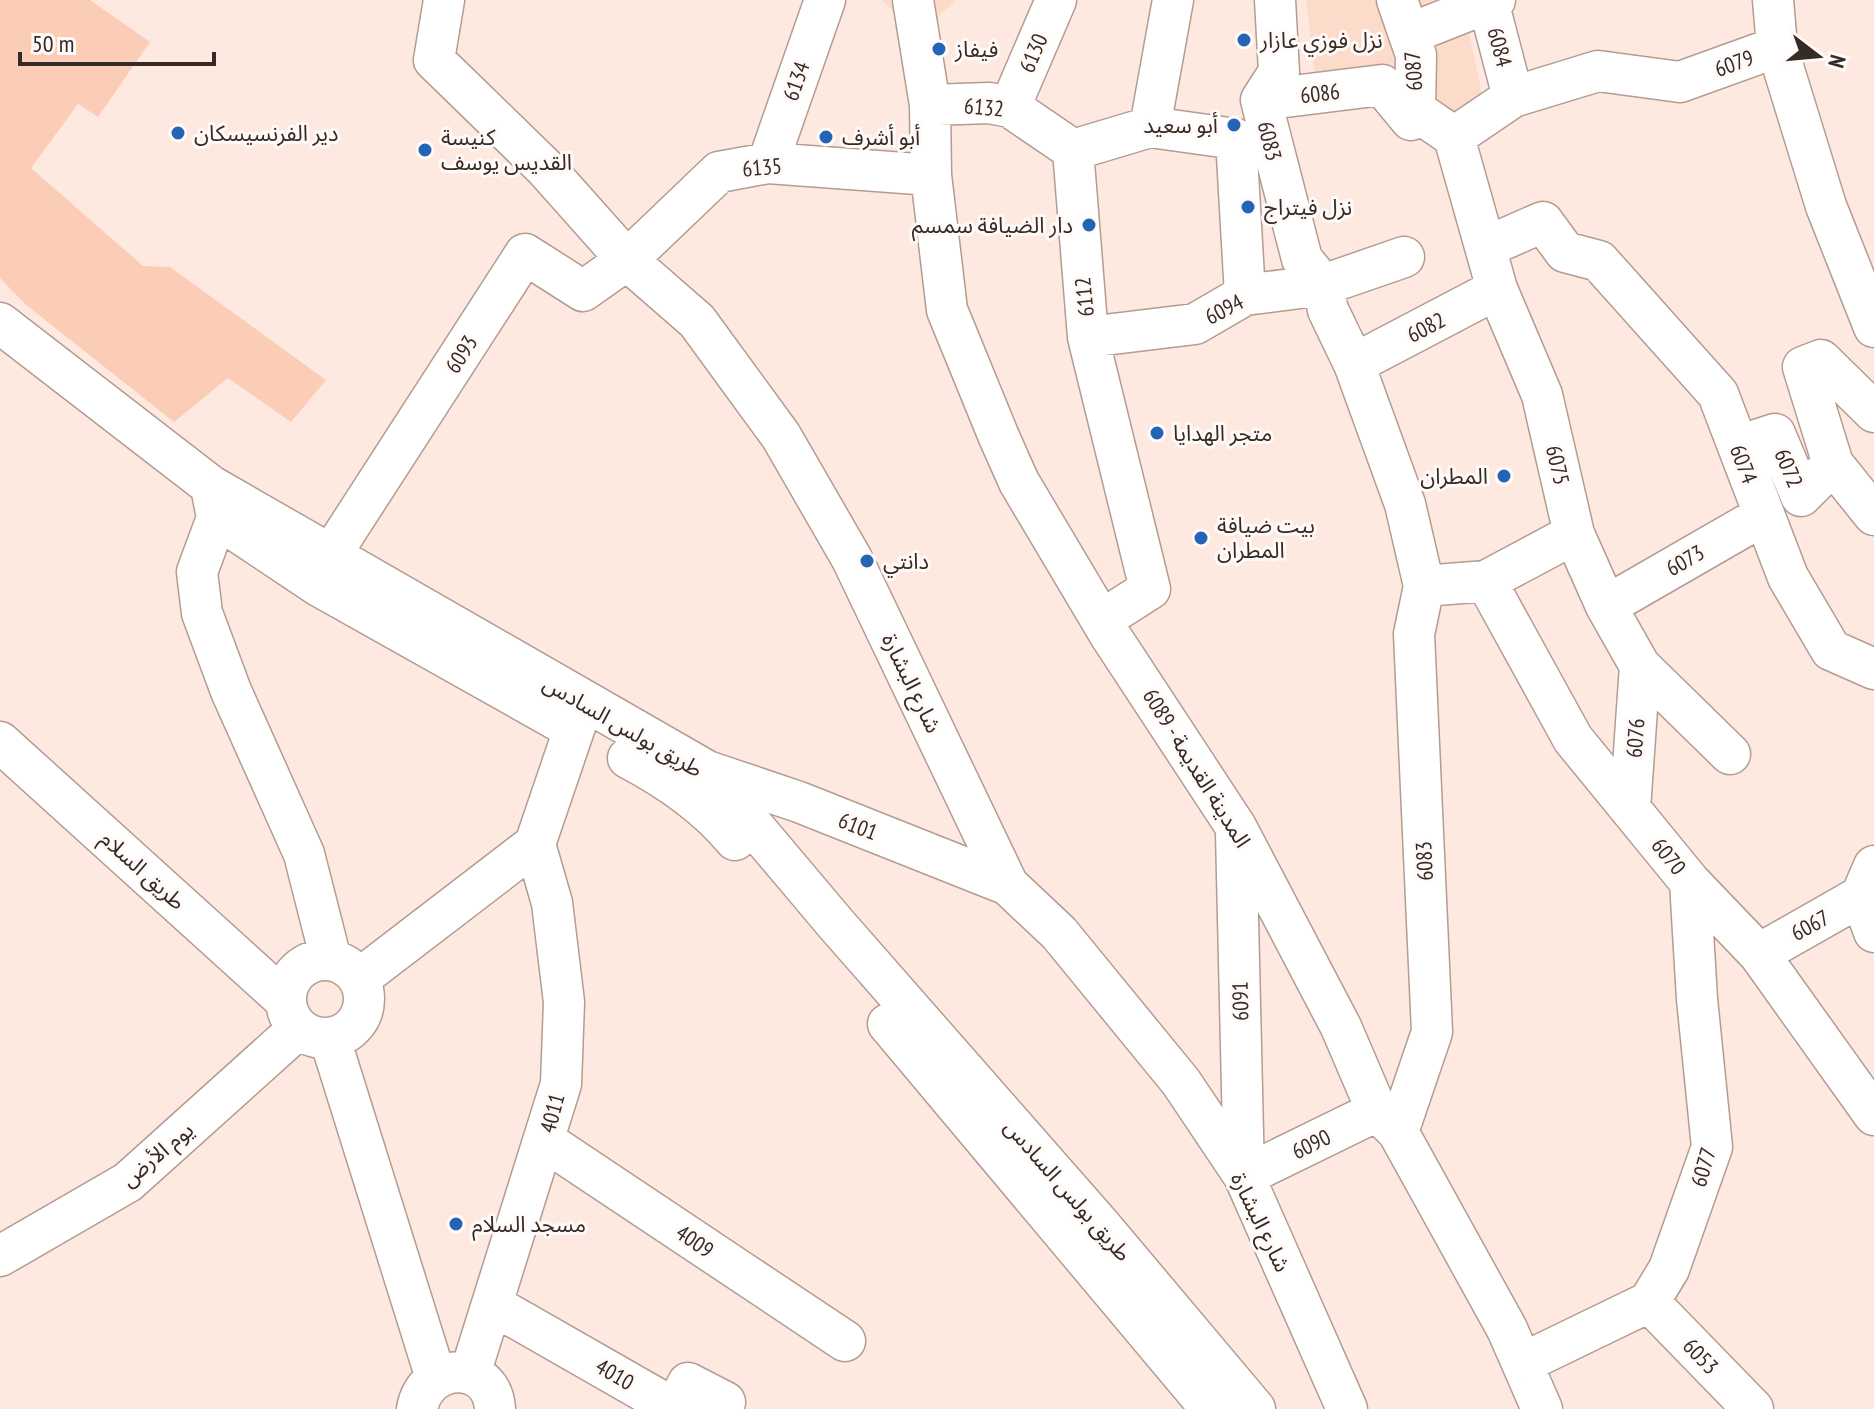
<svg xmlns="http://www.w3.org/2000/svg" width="1874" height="1409" font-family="'PT Sans Narrow','Noto Sans Arabic',sans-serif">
<rect width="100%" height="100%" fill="#fee9e0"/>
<path fill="#fcdbcb" d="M882 0H956L917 36Z
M1306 0H1462L1483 99 1414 129 1316 82Z"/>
<path fill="#fbcdb7" d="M0 0H90L150 42 98 117 78 104 31 168 143 266 170 267 326 380 291 422 228 378 174 422 25 304 0 278Z"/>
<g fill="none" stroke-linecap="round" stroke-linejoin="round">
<defs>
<path id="minor" d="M444 0 434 60 545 168 627 260 697 321 781 436 852 559 1008 885 1059 933 1181 1082 1244 1176 1347 1409
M913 0 930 105 931 175 947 310 999 437 1019 482 1110 635 1236 827 1341 1027 1377 1111 1398 1132 1507 1329 1542 1409
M1275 0 1279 72 1261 100 1382 85 1411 120 1415 110 1454 137
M1397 0 1416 55 1415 110
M1773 0 1777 47
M1489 5 1513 97
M1409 34 1495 0
M1261 100 1302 259 1323 285 1328 310 1354 364 1405 504 1424 586 1414 634 1432 1032 1398 1132
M930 105 989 103 1010 107 1073 150
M1010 107 1056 0
M1150 127 1173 0
M1454 137 1497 289 1542 395 1574 534 1606 606 1640 666 1730 754
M1454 137 1513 97 1598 71 1680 82 1777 47 1826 206 1874 327
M1073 150 1088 337 1150 589 1103 619
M1073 150 1150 127 1236 139 1245 295
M768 163 825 0
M1486 247 1543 222 1565 252 1599 261 1718 394 1788 577 1831 650 1874 669
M0 323 211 486 707 771 836 924 1101 1226 1255 1409
M1088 337 1195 324 1245 295 1323 285 1404 257
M1354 364 1497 289
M1874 412 1821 360 1803 367 1833 464 1874 515
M1738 446 1775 434 1801 496 1833 464
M212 492 217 518 197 572 202 613 231 691 304 854 331 960
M217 518 319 586 568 726
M330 556 525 254 583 291 627 260 719 172 768 163 931 175
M1486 581 1573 739 1690 882 1759 954 1874 1115
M1424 586 1486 581 1574 534
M1606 606 1764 515
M0 742 285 1000
M628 758C668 779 706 805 735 840
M707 771 799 802 1008 885
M1630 809 1640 666
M1236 832 1244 1176 1377 1111
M1874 866 1861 896 1874 932
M1759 954 1861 896
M286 999a39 39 0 1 1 78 0a39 39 0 1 1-78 0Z
M359 979 535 844 583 703
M888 1024 1211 1409
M330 1039 436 1378
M545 1141 845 1341
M0 1256 128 1182 298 1029
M1649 1302 1753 1409
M493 1305 675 1409 688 1383 725 1402
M1523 1363 1649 1302 1669 1269 1712 1147 1697 999 1690 882
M470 1374 561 1084 564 1002 552 903 535 844
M417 1409C426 1360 492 1360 495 1409"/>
</defs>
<use href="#minor" stroke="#b39c91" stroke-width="43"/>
<use href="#minor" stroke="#fff" stroke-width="40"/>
</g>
<g fill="#2464b6" stroke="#fffaf7" stroke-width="3">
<circle cx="1244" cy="40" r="8"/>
<circle cx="939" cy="49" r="8"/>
<circle cx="1234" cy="125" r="8"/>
<circle cx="178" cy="133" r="8"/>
<circle cx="826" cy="137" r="8"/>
<circle cx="425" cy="150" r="8"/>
<circle cx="1248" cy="207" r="8"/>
<circle cx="1089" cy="225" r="8"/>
<circle cx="1157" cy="433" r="8"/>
<circle cx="1504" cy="476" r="8"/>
<circle cx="1201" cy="538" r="8"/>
<circle cx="867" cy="561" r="8"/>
<circle cx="456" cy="1224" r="8"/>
</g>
<g text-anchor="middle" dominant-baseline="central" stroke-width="6" stroke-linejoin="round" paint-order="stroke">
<g font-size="22" fill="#342a26" stroke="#fffaf7" text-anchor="start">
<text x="1260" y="40">نزل فوزي عازار</text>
<text x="955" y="49">فيفاز</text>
<text x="1218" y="125" text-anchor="end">أبو سعيد</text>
<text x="194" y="133">دير الفرنسيسكان</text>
<text x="441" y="137">كنيسة<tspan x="441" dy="25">القديس يوسف</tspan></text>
<text x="842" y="137">أبو أشرف</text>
<text x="1264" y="207">نزل فيتراج</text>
<text x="1073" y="225" text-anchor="end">دار الضيافة سمسم</text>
<text x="1173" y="433">متجر الهدايا</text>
<text x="1488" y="476" text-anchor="end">المطران</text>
<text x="1217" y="525">بيت ضيافة<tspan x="1217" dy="25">المطران</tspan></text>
<text x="883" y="561">دانتي</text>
<text x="472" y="1224">مسجد السلام</text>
</g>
<g font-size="22" fill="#342a26" stroke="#fffaf7">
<text transform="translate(1500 47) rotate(75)">6084</text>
<text transform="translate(1033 53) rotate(-67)">6130</text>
<text transform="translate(1734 63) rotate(-20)">6079</text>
<text transform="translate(1413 71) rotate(-94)">6087</text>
<text transform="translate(796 81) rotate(-71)">6134</text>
<text transform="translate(1320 93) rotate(-7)">6086</text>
<text transform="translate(984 107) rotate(5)">6132</text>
<text transform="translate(1270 141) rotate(76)">6083</text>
<text transform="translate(762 167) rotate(-5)">6135</text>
<text transform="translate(1084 297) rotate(-96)">6112</text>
<text transform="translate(1224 309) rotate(-28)">6094</text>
<text transform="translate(1426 327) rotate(-28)">6082</text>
<text transform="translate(461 354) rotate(-57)">6093</text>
<text transform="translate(1744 464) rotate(69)">6074</text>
<text transform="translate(1558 465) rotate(77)">6075</text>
<text transform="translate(1789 468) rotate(67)">6072</text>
<text transform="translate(1685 560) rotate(-30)">6073</text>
<text transform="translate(912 683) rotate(64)">شارع البشارة</text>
<text transform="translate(623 726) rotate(30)">طريق بولس السادس</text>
<text transform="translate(1635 738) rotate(-86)">6076</text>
<text transform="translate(1197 768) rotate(58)">المدينة القديمة - 6089</text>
<text transform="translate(858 826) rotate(21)">6101</text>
<text transform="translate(1669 856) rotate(51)">6070</text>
<text transform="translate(1424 861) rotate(-93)">6083</text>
<text transform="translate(143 870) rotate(42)">طريق السلام</text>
<text transform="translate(1810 925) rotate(-29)">6067</text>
<text transform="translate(1240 1001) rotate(-91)">6091</text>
<text transform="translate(552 1113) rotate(-75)">4011</text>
<text transform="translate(1311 1144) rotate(-26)">6090</text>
<text transform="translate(157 1154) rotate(-40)">يوم الأرض</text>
<text transform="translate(1703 1167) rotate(-74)">6077</text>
<text transform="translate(1068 1190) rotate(49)">طريق بولس السادس</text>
<text transform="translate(1261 1222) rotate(64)">شارع البشارة</text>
<text transform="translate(695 1241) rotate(34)">4009</text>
<text transform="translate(1701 1356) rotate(46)">6053</text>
<text transform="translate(615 1374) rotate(30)">4010</text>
</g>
</g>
<g transform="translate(1818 56) rotate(106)" stroke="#fffaf7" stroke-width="6" paint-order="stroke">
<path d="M0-6L14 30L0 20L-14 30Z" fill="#342a26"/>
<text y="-12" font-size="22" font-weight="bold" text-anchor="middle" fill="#342a26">N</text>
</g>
<path d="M20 52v12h194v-12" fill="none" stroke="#342a26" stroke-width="4"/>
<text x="32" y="52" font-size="24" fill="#342a26" stroke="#fffaf7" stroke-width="6" paint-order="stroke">50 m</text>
</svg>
